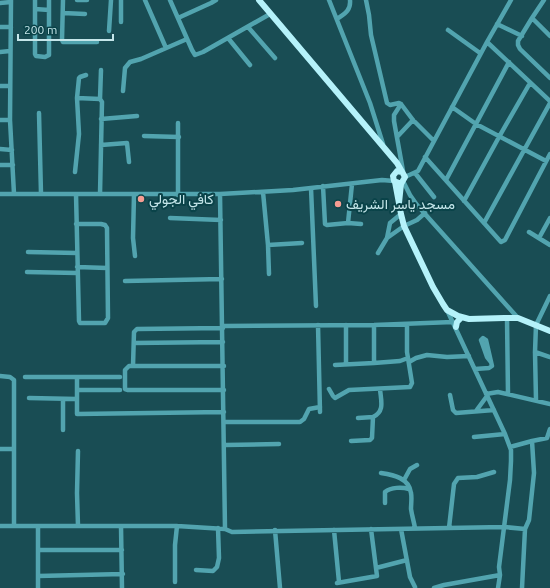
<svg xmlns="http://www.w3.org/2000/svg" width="550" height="588" font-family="Ubuntu,Vazirmatn,sans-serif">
<rect width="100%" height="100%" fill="#194d54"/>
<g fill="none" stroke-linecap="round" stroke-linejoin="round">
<path stroke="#52a4af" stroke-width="4.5" d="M11 0 10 120 14 194
M35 0V54L36 56 45 57 49 55V0
M63 0 62 40 63 42H97
M77 0H87
M145 0 166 48
M170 0 192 50 195 55 203 52 270 14
M329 0 370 103 383 144
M366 0 369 15 371 35 387 103 390 105 399 103 401 104 413 120 434 141
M544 0 532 18 518 41V45L520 49 550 78
M0 3 11 2
M35 9 49 10
M63 13 85 14
M178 18 211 3 216 0
M532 18 550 36
M337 19C344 14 351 11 350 0
M121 22V0
M497 24 522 36
M0 27H11
M248 27 275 58
M448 30 480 53
M109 31 111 0
M228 38 250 65
M487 42 550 101
M0 52 10 51
M0 86H10
M123 91 125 68 130 62 141 59 187 39
M77 98 79 78 80 77 86 75
M401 104 394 115V121L403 171
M452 107 476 124 546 161
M39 113 41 194
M101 119 137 116
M0 120H10
M178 123V195
M144 136 179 137
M397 137 413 120
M101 145 127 143 129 162
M0 149 12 150
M425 157 501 242 505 240 550 154
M0 165H13
M75 172 79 134 77 98 100 99
M415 173 434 197
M405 177 418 171 487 42 511 0
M446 180 509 62
M403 181 410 195 417 205 518 318
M323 186 325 224 327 225 348 223 352 184
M311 188 316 306
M263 192 268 245 302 243
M0 194H220L293 190 382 180 394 181
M76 194 79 321 80 323H105L108 318 107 228 105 225 101 224H76
M100 194 102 102 100 99 101 70
M134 194 133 238 135 256
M464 201 499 137 530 83
M170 218 221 220
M348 223 361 224
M484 223 550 103
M529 232 550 245
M387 238 404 226 417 220 425 213
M539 238 550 218
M268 245 269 274
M28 252 77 253
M378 253 387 238 390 223 401 214
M77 267 107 268
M27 272 77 273
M125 281 222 279
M447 310 505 434 511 450V461L510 480 499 567 500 575 498 588
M507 318 508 394
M318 325 320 412
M374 325V363L400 361 408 358
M223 326 374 325 453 322
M134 343 223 342
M535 352 550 357
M409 362 416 358 427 355 447 357 469 356
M346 364V325
M335 365 374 363
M133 366 134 332 137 329 223 328
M224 366H129L125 370V389L128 390H224
M475 369 489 368 492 366 486 340 483 338 481 340 487 357 491 362
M0 376 10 377 14 380V526
M25 377H77V414L224 412
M77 377H120
M329 389 333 396 335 398 349 390 410 387 412 383 407 352V324
M77 390H120
M486 394 498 392 550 404
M450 395 453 410 456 413 494 410
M29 398 77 399
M536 400 535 352 536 325 550 296
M476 411 487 396
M358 418 373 417
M224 422H300L304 419 309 409 320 407
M63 430V399
M474 437 505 434
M351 441 370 440 372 438 373 417C385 411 381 401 380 389
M225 445 279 444
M510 447 532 441 547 438 550 429
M0 449H14
M78 451 77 493 78 526
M381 473C394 475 409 478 411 493 412 498 411 504 411 509 412 516 414 522 415 528
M404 480 410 469 417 465
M385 503V492C391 487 402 487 409 489
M0 526H177L225 529 220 194
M121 526 122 588
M449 528 454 484 458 478 477 477 494 472
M225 529 232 532 504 527 525 529 522 588
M401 529 410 577 415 587
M525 529 529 520 534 473 532 441
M275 530 280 588
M334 530 339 582
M38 550H122
M376 568 407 560
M196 570 213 571 217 567 219 558 218 528
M38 576 123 574
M175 582V545L177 526
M337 583 377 576 371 529
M38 588V526
M434 588 444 585 500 575"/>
<path stroke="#b5f2fa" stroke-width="6" d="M259 0 397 163 405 177 401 184 399 203
M395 182 401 214 404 226 433 287 443 304 447 310 458 316 469 319 504 318H518L550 331
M399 183 394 181 393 176 397 171 402 172
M456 327 457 322 461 318"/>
</g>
<g fill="#f59c92" stroke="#0a4349" stroke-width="1.5">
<circle cx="141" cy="199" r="4"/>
<circle cx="338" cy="204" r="4"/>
</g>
<g text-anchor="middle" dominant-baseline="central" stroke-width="4" stroke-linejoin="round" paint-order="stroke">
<g font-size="14" fill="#c5e6ea" stroke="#0a4349" text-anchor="start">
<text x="149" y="199">كافي الجولي</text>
<text x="346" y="204">مسجد ياسر الشريف</text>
</g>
</g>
<path d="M18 34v6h95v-6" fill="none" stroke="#c5e6ea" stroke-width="2"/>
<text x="24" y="34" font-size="12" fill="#c5e6ea" stroke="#0a4349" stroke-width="3" paint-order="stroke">200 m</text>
</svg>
